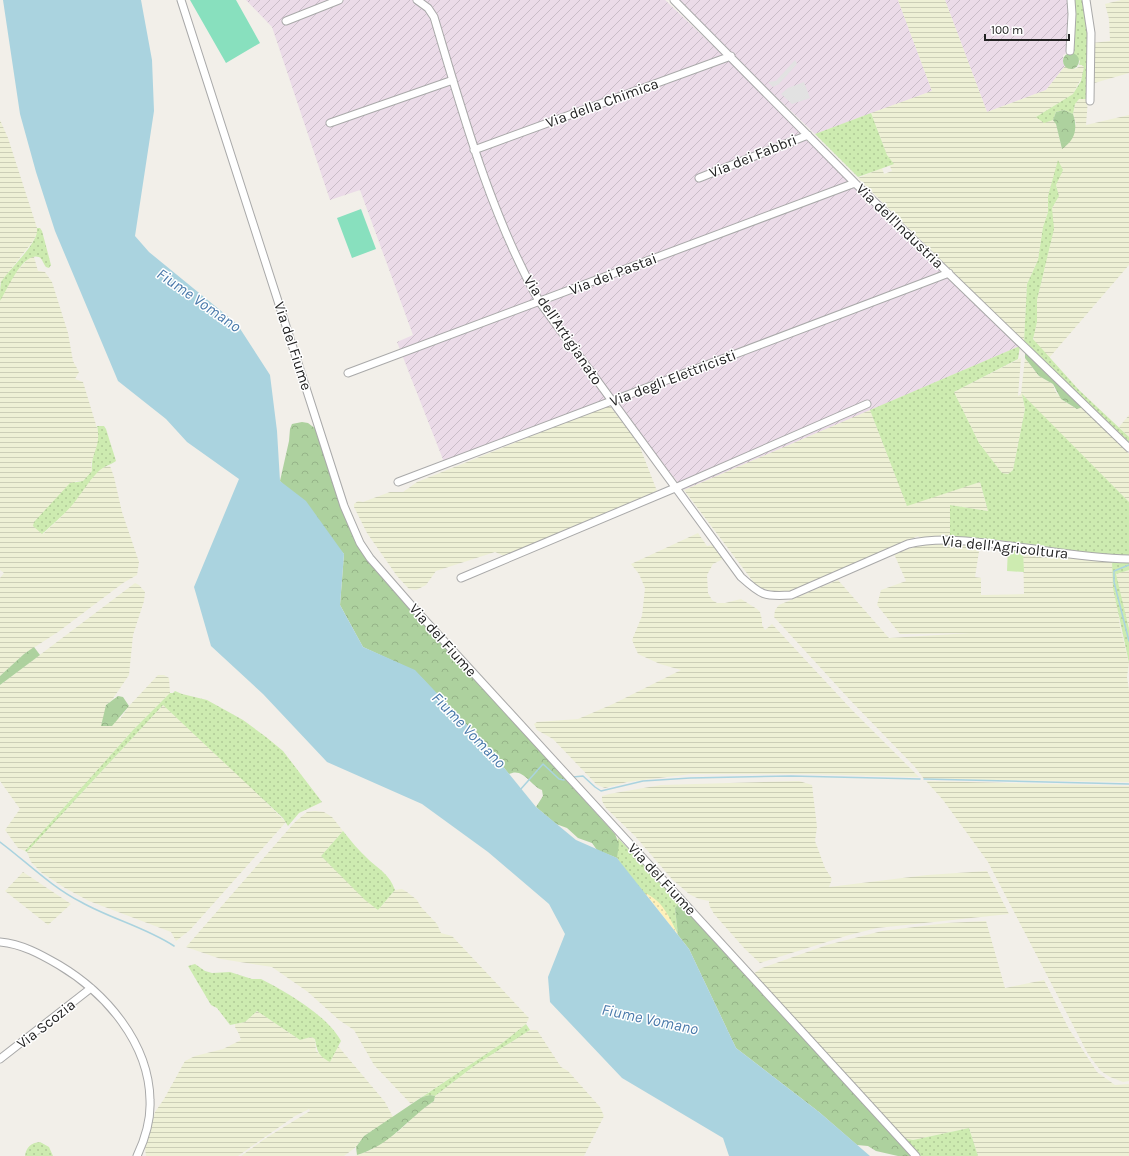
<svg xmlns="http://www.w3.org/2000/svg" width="1129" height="1156" font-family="Karla,sans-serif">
<defs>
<pattern id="industrial-furrows" width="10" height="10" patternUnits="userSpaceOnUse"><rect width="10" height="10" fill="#ebdbe8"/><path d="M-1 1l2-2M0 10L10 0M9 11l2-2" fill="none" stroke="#c9bcc7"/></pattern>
<pattern id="farmland-rules" width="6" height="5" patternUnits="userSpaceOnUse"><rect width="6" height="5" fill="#eef0d5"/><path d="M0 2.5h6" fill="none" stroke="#ccceb7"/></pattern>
<pattern id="grass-dots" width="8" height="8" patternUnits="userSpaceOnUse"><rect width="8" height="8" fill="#cdebb0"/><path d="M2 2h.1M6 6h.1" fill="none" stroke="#b0c997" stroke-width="1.8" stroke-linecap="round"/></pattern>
<pattern id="forest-crowns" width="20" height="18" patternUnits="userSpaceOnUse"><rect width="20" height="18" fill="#add19e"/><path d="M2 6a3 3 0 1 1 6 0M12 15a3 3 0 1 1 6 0" fill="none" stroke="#95b388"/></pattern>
<pattern id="sand-dots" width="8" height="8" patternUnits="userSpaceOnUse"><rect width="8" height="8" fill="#fff1ba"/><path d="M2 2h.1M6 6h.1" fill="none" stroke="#dacea0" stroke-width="1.8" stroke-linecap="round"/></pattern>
</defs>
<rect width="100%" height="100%" fill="#f2efe9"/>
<path fill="url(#industrial-furrows)" d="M246 0H665L811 139 1020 346 684 490 612 400 444 462 397 342 413 335 360 190 330 200 272 27Z
M675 0H898L932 91 815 134Z
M945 0H1070L1069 52 1063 55V63L1065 66 1046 90 987 112Z"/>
<path fill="url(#farmland-rules)" d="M898 0H945L987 112 1046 90 1065 66 1075 69 1082 65 1084 67 1083 75 1073 94 1036 117 1053 120 1056 123 1062 149 1076 124 1073 114 1075 104 1079 99H1088L1086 125 1129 115V265L1049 358 1035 343 1033 335 1037 322V300L1051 241 1052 208 1059 196 1056 185 1059 177 1053 179 1048 196V212L1043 227 1038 260 1027 284 1024 342 858 178 882 168 884 174 892 171 890 166 893 164 887 155 871 113 932 91Z
M1121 0H1129V73L1091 84 1092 43 1110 41 1109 19 1105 4Z
M0 120 8 138 38 231 33 241 0 283Z
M32 256 34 257 38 271 45 272 52 282 68 333 73 361 79 372 75 379 83 382 100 438 91 464 92 471 83 481H76L34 522 43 534 60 518 79 496 86 484 101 468 110 466 114 477 122 512 139 562 137 575 123 583 58 632 24 654 0 676V578L4 573 0 570V301L12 277 27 260Z
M1021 358 1018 396 1021 394 1025 358 1039 376 1053 384 1055 391 1064 401 1077 409 1083 407 1129 454V502L1022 395 1025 409 1013 470 1008 474 1002 473 979 443 954 392Z
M609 405 638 442 657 491 504 556 495 552 436 571 426 585 416 590 409 589 397 576 367 533 354 507V504L358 501 363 502 390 492H403L417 482Z
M870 410 907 505 980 482 988 511 950 505V537H919L918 536 791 592H777L763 589 755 584 684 490Z
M1129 415V437L1119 427Z
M698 533 707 546 713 545 723 559 713 564 707 575 708 593 712 600 717 603H725L741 599 757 609 760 612 762 620V625L765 630 772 624 852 710 919 777 809 774H691L627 782 605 788 597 785 553 739 537 730 534 724 537 722 578 719 613 704 681 670 660 664 638 654 632 640 642 616 645 588 639 574 631 564Z
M945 543 980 545 975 577 981 578V595L1024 594 1023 550 1112 561 1120 627 1129 663 1127 677 1129 690V782L924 779 915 767 850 700 774 617 775 610 779 605 838 580 889 638 970 633 900 634 877 605 881 590 906 581 894 554 924 544Z
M1122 570H1129V629L1116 578V574Z
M135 583 139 585 145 592 144 601 133 635 129 675 112 700 106 705 120 719 129 706 158 675H164L169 678 170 693 133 730 25 851 18 848 5 830 20 809 0 781V685Z
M163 705 214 751 286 822 190 930 176 941 171 932 89 901 65 888 42 873 31 862 27 852Z
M799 781 812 785 817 827 815 841 825 868 832 879 829 887 927 875 987 871 1009 914 877 928 849 935 760 963 745 949 714 914 709 905V901L699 899 689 894 672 879 635 836 606 808 602 801V796L609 794 661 785Z
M926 781 1129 786V1081L1123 1082 1110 1077 1101 1071 1088 1054 988 862 943 800Z
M315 811 324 812 332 817 343 831 321 856 378 910 395 890 402 889 407 892 417 900 421 907 437 924 441 933 452 936 529 1018 526 1024 501 1044 411 1104 374 1065 354 1030 339 1020 308 992 272 967 221 959 186 947 294 823 307 812Z
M23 872 71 904 48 925 5 891Z
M986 921 1005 988 1044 980 1069 1029 1097 1072 1115 1085 1129 1084V1156H978L969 1128 913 1140 903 1138 823 1049 753 974 762 968 827 945 882 931 947 923Z
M257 1011 300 1040 311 1037 315 1039 316 1051 330 1062 338 1046 385 1102 393 1117 364 1136 356 1147 344 1156H241L266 1138 310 1111 309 1109 295 1116 238 1156H146L145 1148 155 1112 164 1099 185 1061 195 1056 223 1049 241 1040 239 1034 235 1027V1024L245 1022Z
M530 1030H537L561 1067 568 1071 600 1107 604 1116 584 1156H355L371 1150 399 1131 421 1110 434 1101 435 1096 474 1066Z"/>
<path fill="url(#grass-dots)" d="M1072 0H1085L1089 37 1088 99H1079L1075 104 1073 114 1064 110 1056 112 1053 120 1044 123 1036 117 1073 94 1081 81 1084 67 1082 65H1079L1080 61 1071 53Z
M871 113 887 155 894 164 858 177 815 134Z
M1058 160 1063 170 1056 185 1059 196 1052 208 1054 229 1037 300V322L1033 339 1079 390 1129 437V442L1024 342 1027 284 1038 260 1043 227 1048 212V196Z
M37 228H40L42 231 51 265 49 268 46 267C44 265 42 258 39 257 23 251 7 290 0 301 0 295 0 287 1 282 8 270 40 242 37 228Z
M1020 346 1018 359 954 392 979 443 1002 473 1008 474 1013 470 1025 409 1022 394 1129 502V555L1113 556 998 540 950 537V505L988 511 980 482 907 506 870 410Z
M97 426H104L106 429 116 461C111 465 104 466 100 470 91 478 86 487 79 496 69 511 55 522 42 534L33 526 34 522 70 483 83 481 92 471C90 453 102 447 97 426Z
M1129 560V570L1116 574 1129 629V663L1113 588 1112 561Z
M175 691 182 694 207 700 243 720 266 737 283 751 322 802 299 813 288 826 283 818 163 705 27 852 25 851 133 730 170 693H173Z
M343 831C351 841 359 851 369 860 381 871 389 874 395 890L378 910 365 900 321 856Z
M618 838 679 903 675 908 678 935C670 918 659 897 639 892L617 858Z
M195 964 205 971 212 973 230 972 252 979H261C285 991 328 1016 341 1041L330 1062C319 1056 317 1052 315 1039L311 1037 300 1040 257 1011 245 1022 230 1025 217 1008 211 1005 188 966Z
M526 1024 530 1030 474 1066 435 1096 430 1095 422 1097 501 1044Z
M969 1128 978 1156H920L903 1138 913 1140Z
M40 1142 49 1147 53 1156H25C26 1147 31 1143 40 1142Z"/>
<path fill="url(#forest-crowns)" d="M1063 61a8 8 0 1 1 16 0a8 8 0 1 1-16 0Z
M1064 110 1073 114C1078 129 1075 140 1062 149L1056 124 1053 120 1056 112Z
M1025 352 1083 407 1077 409 1061 399 1053 384 1039 376 1025 358Z
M302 422 308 423 316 429 345 517 401 598 615 834 619 844 617 858 597 850 592 843 578 838 567 828 556 824 536 807 543 796 542 790C530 785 523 767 509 774L484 743 415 671 363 647 340 605 344 554 280 481 289 441 290 429 292 424Z
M34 647 40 655 0 685V676L24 654Z
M118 696 123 697 129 706 112 726H101L106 705Z
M679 903 911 1156H898L876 1151 868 1146 857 1145 819 1112 736 1048 689 949 678 935 675 908Z
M430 1095 435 1096 434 1101C407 1119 391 1145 357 1155L356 1147 364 1136 422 1097Z"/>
<path fill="url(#sand-dots)" d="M645 893C663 901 670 918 678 935Z"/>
<path fill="#cdebb0" d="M1008 547 1023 550 1024 572 1007 571Z"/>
<path fill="#88e0be" d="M190 0H236L260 43 226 63Z
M361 209 376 249 352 258 337 218Z"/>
<path fill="#e2e2e2" d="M795 60 797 64 779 84 773 87 768 82 776 81Z
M804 82 810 98 792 104 781 94 788 88Z"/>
<path fill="#aad3df" d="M3 0H141L152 60 154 111 135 236 149 252 237 324 270 375 277 431 280 481 306 501 344 554 340 605 363 647 415 670 484 743 536 807 576 840 617 858 689 949 736 1048 819 1112 870 1156H729L723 1138 622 1078 550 1002 548 977 565 934 549 904 488 852 422 804 327 762 263 694 211 646 194 587 239 479 187 442 166 419 118 381 55 231 36 172 20 114Z"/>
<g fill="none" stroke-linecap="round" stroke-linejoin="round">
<path stroke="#aad3df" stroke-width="1.5" d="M1129 565 1114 571V582L1129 641
M573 777 583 776 595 787 601 791 643 781 690 778 791 776 920 779
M924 779 1129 784
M520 790 543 764 559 779 564 780
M0 842C27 862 50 886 81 902 111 919 145 927 174 946"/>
<defs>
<path id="minor" d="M181 0 344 506 360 543 370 558 412 606 916 1156
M417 0 428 8 434 17C463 114 490 213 539 301L741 577C761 595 764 597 791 595L908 544C942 536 976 542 1011 546 1050 551 1089 558 1129 559
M674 0 855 183 1129 448
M1086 0 1091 33 1090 101
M286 21 339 0
M1070 51 1072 14 1071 0
M330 123 453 80
M474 150 731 56
M699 178 808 135
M348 373 855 183
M398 482 949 273
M461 578 675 488 867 404
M0 942C22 944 40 954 59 965 106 993 149 1043 150 1100 151 1119 145 1139 137 1156
M0 1059 91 988"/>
</defs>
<use href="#minor" stroke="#a9a9a9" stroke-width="9"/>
<use href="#minor" stroke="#fff" stroke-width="7"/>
</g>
<g text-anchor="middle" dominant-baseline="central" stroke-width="3" stroke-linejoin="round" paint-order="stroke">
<g font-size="15" fill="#222" stroke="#fff">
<text transform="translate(602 103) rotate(-20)">Via della Chimica</text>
<text transform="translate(753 156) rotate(-22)">Via dei Fabbri</text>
<text transform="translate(900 226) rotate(44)">Via dell'Industria</text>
<text transform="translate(613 274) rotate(-21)">Via dei Pastai</text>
<text transform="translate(563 330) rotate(56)">Via dell'Artigianato</text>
<text transform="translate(293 346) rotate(72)">Via del Fiume</text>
<text transform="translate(673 378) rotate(-21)">Via degli Elettricisti</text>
<text transform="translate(1005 547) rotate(6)">Via dell'Agricoltura</text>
<text transform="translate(443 640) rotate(48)">Via del Fiume</text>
<text transform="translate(662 879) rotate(47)">Via del Fiume</text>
<text transform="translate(46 1024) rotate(-38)">Via Scozia</text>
</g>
<g font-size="16" font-style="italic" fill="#4a7aab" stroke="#fff">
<text transform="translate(199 300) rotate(35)">Fiume Vomano</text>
<text transform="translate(469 730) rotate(46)">Fiume Vomano</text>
<text transform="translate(650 1019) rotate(12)">Fiume Vomano</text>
</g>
</g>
<path d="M985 34v6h84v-6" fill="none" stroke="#222222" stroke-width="2"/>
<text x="991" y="34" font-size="12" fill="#222222" stroke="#ffffff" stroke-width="3" paint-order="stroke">100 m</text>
</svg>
